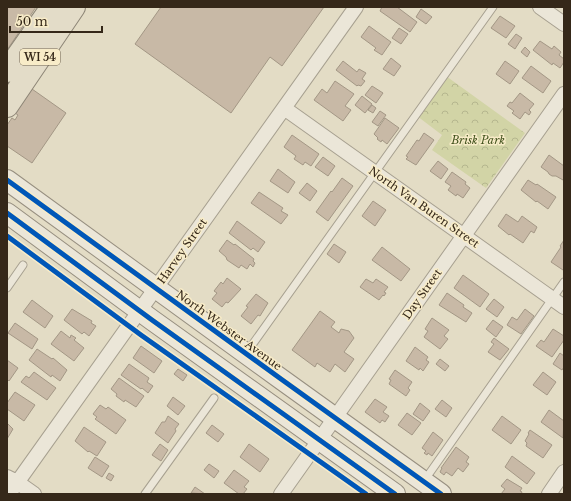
<svg xmlns="http://www.w3.org/2000/svg" width="571" height="501" font-family="'Libre Baskerville',serif">
<defs>
<pattern id="forest-crowns" width="20" height="18" patternUnits="userSpaceOnUse"><rect width="20" height="18" fill="#d2d4a6"/><path d="M2 6a3 3 0 1 1 6 0M12 15a3 3 0 1 1 6 0" fill="none" stroke="#b5b68e"/></pattern>
</defs>
<rect width="100%" height="100%" fill="#e3dcc5"/>
<path fill="url(#forest-crowns)" d="M446 76 525 133 486 188 432 150 442 135 417 116Z"/>
<path fill="#c8b9a6" stroke="#a39785" d="M7 7H36L7 50Z
M161 7H324L282 66 270 57 231 113 135 44Z
M382 7H397L417 22 410 32 380 11Z
M421 9 432 17 426 24 416 17Z
M500 16 515 26 506 38 491 28Z
M369 26 391 42 382 55 374 50 376 48 361 37Z
M399 28 408 34 401 44 392 38Z
M516 34 522 38 515 49 508 44Z
M540 41 552 49 554 46 561 52 559 55 564 59V62L560 68 553 63 552 65 533 50Z
M525 47 530 52 527 57 521 52Z
M391 58 401 66 394 76 383 69Z
M343 61 357 72 359 69 366 73 362 79 365 81 361 86 358 85 357 86 336 70Z
M505 61 519 71 510 84 496 74Z
M531 66 551 81 543 93 522 78Z
M335 81 354 94 345 106 351 110 343 121 314 100 322 89 327 93Z
M372 86 383 93 376 103 365 95Z
M32 89 66 113 32 163 7 146V125L12 118 15 120 18 115 15 113Z
M520 93 534 104 529 110 531 112 529 115 525 112 520 119 512 113 514 111 507 106 510 102 512 103Z
M362 96 372 104 365 113 355 105Z
M372 105 376 108 373 113 368 110Z
M380 111 386 115 378 126 372 122Z
M385 118 399 128 387 144 382 140 381 142 377 139 378 138 374 134Z
M424 133 434 140 416 165 406 159 408 157 406 156 417 140 419 141Z
M292 135 319 154 311 166 305 162 303 165 294 159 296 156 284 147Z
M549 155 564 166V178L563 180 556 176H552L549 174 548 172 541 167Z
M323 157 335 166 328 176 315 167Z
M438 161 448 169 441 179 430 171Z
M278 169 295 182 288 193 270 181Z
M452 172 466 182 465 184 470 188 463 198 457 194 456 196 448 190 451 186 445 182Z
M342 178 353 186 328 221 316 212 331 191 332 192Z
M528 180 536 185 537 184 556 197 548 209 537 201 536 202 521 190Z
M307 183 317 191 310 201 299 193Z
M259 192 283 208 281 211 288 215 281 224 251 203Z
M373 201 386 210 375 226 362 216Z
M506 214 518 222 522 216 537 227 534 233 531 231 523 243 510 234 509 235 498 226Z
M237 221 265 242 258 252 253 248 251 250 229 233Z
M227 240 234 245 235 244 254 259 253 261 255 263 253 267 250 264 247 269 241 265 239 268 227 260 226 257 219 251Z
M564 240V269L563 270 551 262 561 247 560 246Z
M334 244 346 252 339 263 327 254Z
M382 247 410 269 401 281 372 260Z
M463 275 489 294 480 307 454 288Z
M227 278 241 289 228 303 226 302 222 307 212 299 217 293 214 291 221 282 223 284Z
M366 279 373 283 376 279 388 287 384 292 386 293 384 296 383 295 379 300 360 287Z
M447 293 464 305 463 307 472 313 466 322 439 305Z
M256 294 268 303 260 316 258 315 251 324 241 316 248 307 246 306Z
M494 299 504 307 497 317 486 309Z
M32 300 53 316 45 328 23 312Z
M72 309 92 321 91 323 96 326 89 336 84 332 82 334 64 320Z
M525 309 534 316 521 334 507 325 512 317 517 320Z
M320 311 335 322 331 327 339 333 341 329 349 331 354 338 344 352 354 359 345 372 335 364 330 372 317 363 315 367 292 350Z
M432 318 449 330 444 336 448 339 440 349 424 337 428 331 425 329Z
M493 320 503 327 496 337 486 329Z
M15 323 38 339 32 349 8 333Z
M553 329 564 336V340L552 357 536 346 541 340 544 342Z
M61 331 70 338 71 335 76 338 74 340 84 348 74 361 51 344Z
M494 338 509 349 500 360 488 352 494 344 491 342Z
M141 346 162 361 154 373 133 358Z
M415 347 428 357 426 360 429 362 423 371 420 368 419 370 406 361Z
M37 349 52 359 53 358 67 370 60 381 52 375 51 377 29 360Z
M560 353 564 356V367L562 370 553 364Z
M440 359 449 366 445 371 436 364Z
M7 360 18 368 9 381 7 379Z
M129 364 149 378 147 382 153 386 148 393 142 388 141 389 121 375Z
M178 369 187 375 183 381 174 374Z
M395 370 412 382 408 388 410 390 406 396 389 384 391 380 389 379Z
M34 372 56 388 47 400 21 382 26 376 29 378Z
M543 372 556 382 547 395 533 385Z
M119 378 144 396 136 407 125 400 124 402 116 396 117 394 111 389Z
M15 392 35 405 24 421 7 409V403Z
M173 397 185 406 178 415 167 406Z
M375 399 387 407 383 412 389 416 385 422 382 420 380 423 365 412Z
M442 400 452 408 446 417 435 409Z
M420 403 430 411 423 421 413 414Z
M100 405 106 409 108 407 126 420 116 434 95 419 97 417 93 414Z
M549 410 564 421 563 438 541 422Z
M407 413 421 423 412 435 398 425Z
M168 416 179 424 175 429 176 431 168 443 155 433 162 422H165Z
M502 416 521 430 511 444 492 430Z
M7 423 13 429 7 439Z
M212 425 224 434 218 442 206 433Z
M84 427 106 442 97 456 89 451 88 452 75 441Z
M530 430 552 445 543 458 526 446 527 443 525 441 529 434 528 433Z
M433 432 443 440 432 456 428 453 427 455 424 453 426 451 422 448Z
M160 444 168 450 161 461 152 455Z
M249 444 269 459 260 472 240 457Z
M456 447 469 457 466 462 469 464 463 472 458 468 452 476 446 472 444 475 440 472 442 468H441Z
M512 456 535 473 527 484 505 467Z
M95 457 109 466 102 477 88 468Z
M209 464 219 471 214 478 204 470Z
M234 470 249 481 244 487 247 489 243 494H239L224 483Z
M109 473 114 476 111 481 106 478Z
M507 479 522 488 520 491 522 492 521 494H501L505 489 501 486Z
M195 487 205 494 191 493Z"/>
<g fill="none" stroke-linecap="round" stroke-linejoin="round">
<defs>
<path id="lane" d="M7 288 23 265
M247 352 493 7
M424 481 564 282
M145 494 214 398"/>
<path id="street" d="M540 7 564 24
M284 108 564 307
M7 477 17 482 34 494
M9 494 356 7
M281 494 564 94
M549 494 564 472"/>
<path id="secondary" d="M7 180 281 379 441 494
M7 213 152 320 395 494"/>
<path id="primary" d="M7 71 52 7
M7 106 74 7"/>
</defs>
<use href="#lane" stroke="#a7a090" stroke-width="9"/>
<use href="#street" stroke="#a7a090" stroke-width="16"/>
<use href="#secondary" stroke="#978f80" stroke-width="22"/>
<use href="#primary" stroke="#8d8576" stroke-width="24"/>
<use href="#lane" stroke="#ebe6d8" stroke-width="7"/>
<use href="#street" stroke="#ebe6d8" stroke-width="14"/>
<use href="#secondary" stroke="#ebe6d8" stroke-width="20"/>
<use href="#primary" stroke="#e3dcc8" stroke-width="22"/>
<defs>
<path id="cycleway" d="M7 180 281 379 441 494
M7 213 152 320 395 494
M7 236 141 335 366 494"/>
</defs>
<use href="#cycleway" stroke="#f8ecc8" stroke-width="8"/>
<use href="#cycleway" stroke="#0057b8" stroke-width="5"/>
</g>
<g text-anchor="middle" dominant-baseline="central" stroke-width="3" stroke-linejoin="round" paint-order="stroke">
<rect fill="#f8ecc8" stroke="#70634e" stroke-width="1" x="20" y="49" width="40" height="16" rx="3"/>
<g font-size="10" font-weight="bold" fill="#352819">
<text x="40" y="57">WI 54</text>
</g>
<g font-size="11" font-style="italic" fill="#43531e" stroke="#f8ecc8">
<text x="478" y="140">Brisk Park</text>
</g>
<g font-size="11" fill="#352819" stroke="#f8ecc8">
<text transform="translate(424 207) rotate(35)">North Van Buren Street</text>
<text transform="translate(182 251) rotate(-55)">Harvey Street</text>
<text transform="translate(422 294) rotate(-55)">Day Street</text>
<text transform="translate(229 330) rotate(36)">North Webster Avenue</text>
</g>
</g>
<rect width="571" height="501" fill="none" stroke="#352819" stroke-width="16"/>
<path d="M10 26v6h92v-6" fill="none" stroke="#352819" stroke-width="2"/>
<text x="16" y="26" font-size="12" fill="#352819" stroke="#f8ecc8" stroke-width="3" paint-order="stroke">50 m</text>
</svg>
